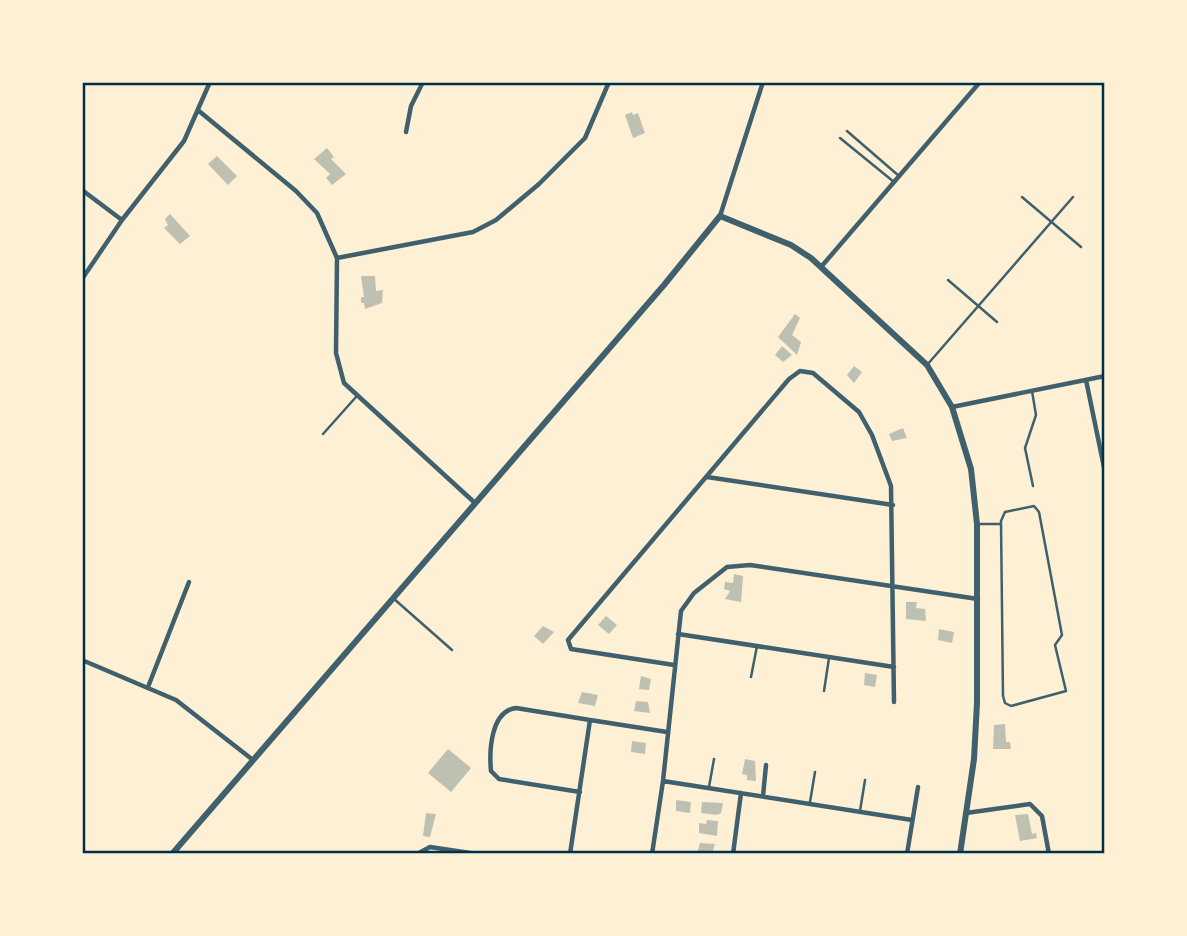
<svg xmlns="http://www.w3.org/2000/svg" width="1187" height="936" font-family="Poppins,sans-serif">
<rect width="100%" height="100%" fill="#fdf0d5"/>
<path fill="#bec0b2" d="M632 112 633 115 638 113 645 133 633 138 625 115Z
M327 148 334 157 331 159 346 174 332 185 326 178 330 174 314 159Z
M217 156 237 176 228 185 208 164Z
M170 214 190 236 180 244 164 228 168 225 165 219Z
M361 276H375L376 291 383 290 382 303 365 309 364 303H361V297H364Z
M795 314 800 318 792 335 801 342 797 355 778 337Z
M782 346 792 355 783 362 775 355Z
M854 366 862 372 854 383 847 375Z
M903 428 907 438 892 441 889 434Z
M734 574 743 576 741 602 725 599 730 591 724 589 725 582 733 583Z
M906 602H917L916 608 925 609 926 621 906 619Z
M606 616 617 625 609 634 598 625Z
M543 626 554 632 543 644 534 636Z
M939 629 954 632 952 643 938 640Z
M865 673 877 675 875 687 864 685Z
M641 676 651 679 649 690 639 689Z
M582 692 598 695 595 706 578 703Z
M636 701 648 702 650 713 634 711Z
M1005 724 1006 742H1010L1011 749H993L994 725Z
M632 741 646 743 645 754 631 752Z
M448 749 471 768 451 792 428 773Z
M745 759 755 761 756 781 747 780V775L742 774Z
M676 800 691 802 690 813 676 811Z
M702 802 723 803 721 813 717 815 701 813Z
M426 813 436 814 430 837 423 836Z
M1028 814 1032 834 1036 833 1037 838 1020 841 1015 815Z
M707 820 718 821 717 836 699 833V823L706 824Z
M700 843 715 844 712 854H697Z"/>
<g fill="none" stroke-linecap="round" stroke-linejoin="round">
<path stroke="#3f606c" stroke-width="2.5" d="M847 131 899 176
M840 138 894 182
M1022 197 1081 247
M948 280 997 322
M927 365 1073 197
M1032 391 1036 415 1025 448 1033 486
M323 434 356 397
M1034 506 1039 512 1062 635 1055 645 1066 691 1011 706 1005 703 1003 696 1001 521 1005 512Z
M980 524H1001
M393 598 452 650
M751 677 757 646
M824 691 829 658
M709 787 714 759
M810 802 815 772
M860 811 865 780"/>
<path stroke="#3f606c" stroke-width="4.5" d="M199 111 296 191 317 213 337 258 336 353 344 383 475 503
M406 132 411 106 423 82
M82 190 122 220
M720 216 763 82
M337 258 473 232 496 220 539 184 585 138 609 82
M821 267 980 82
M82 279 122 220 184 141 210 82
M1086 380 1105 472
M952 407 1105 376
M707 477 893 505
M678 634 894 667
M82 660 176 700 253 760
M674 665 571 649 568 640 789 379 800 371 813 373 859 412 872 435 891 486 894 702
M148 687 189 582
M663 781 912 820
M580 792 499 779 491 771C489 750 491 711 516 708L590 720
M763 796 766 765
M966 813 1030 804 1042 816 1049 854
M417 854 430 847 477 854
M570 854 590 720 667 732
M652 854 663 781 681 611 694 593 727 567 750 565 978 599
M733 854 741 793
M907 854 918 787"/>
<path stroke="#3f606c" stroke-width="6" d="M172 854 664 285 720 216 791 245 811 258 927 365 952 407 971 469 977 524V703L974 759 960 854"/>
</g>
<rect width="1187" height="936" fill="none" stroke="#fdf0d5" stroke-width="168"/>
<rect x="84" y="84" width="1019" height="768" fill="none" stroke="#003049" stroke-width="2.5"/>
</svg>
